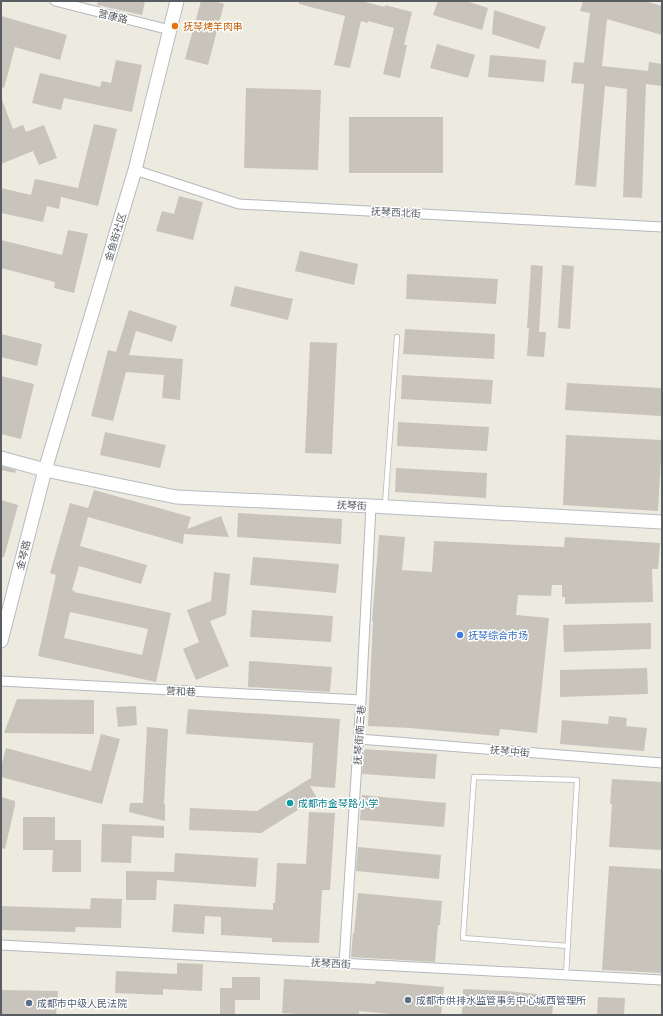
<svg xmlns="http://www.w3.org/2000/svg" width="663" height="1016" font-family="Manrope,'Noto Sans SC',sans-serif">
<rect width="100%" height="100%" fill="#edeadf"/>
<path fill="#c8c4bc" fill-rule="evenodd" d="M98 1H145L142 15 97 5Z
M201 1H215L224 4 208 65 185 59Z
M299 1H361L385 7V5L412 12 404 45H407L400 78 383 74 394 28 368 21V23L361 21 350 68 334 65 345 16 299 4Z
M438 1H466L488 8 482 30 433 15Z
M583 1H645L662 6V35L607 19 602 66 648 71 649 62 662 64V86L646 84 642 198 623 197 627 89 605 86 596 187 575 185 584 84 571 83 574 62 584 63 590 13 580 11Z
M494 10 546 27 539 49 492 34Z
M1 16 67 35 60 60 15 47 4 88 1 87Z
M437 44 475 55 468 78 430 68Z
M490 55 546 60 544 82 488 77Z
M116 60 142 65 132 112 64 98 61 110 32 103 40 73 100 87 102 81 111 83Z
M246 88 321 90 318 170 244 168Z
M1 100H2L13 129 23 125 26 132 44 125 57 158 39 165 33 151 1 164Z
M349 117H443V173H349Z
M94 124 117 129 98 206 61 197 59 209 47 206 43 222 1 213V188L31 195 35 179 78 188Z
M179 196 203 202 193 240 156 231 162 211 174 214Z
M68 230 88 234 74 293 54 288 55 282 1 268V240L62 255Z
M300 251 358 264 354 285 295 271Z
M531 265 543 266 539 332H546L544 357 527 356 529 328H527Z
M562 265 574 266 570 329 558 328Z
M407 274 498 279 496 304 406 299Z
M235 286 293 299 288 320 230 306Z
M129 310 177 326 172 342 136 331 129 355 183 359 180 400 162 398 164 375 126 372 113 421 91 416 108 350 116 352Z
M405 329 495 334 494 359 403 354Z
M1 334 42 344 37 366 1 357Z
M310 342 337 343 332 454 305 453Z
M402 375 493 380 491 404 401 399Z
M1 376 34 384 21 439 1 434Z
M567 383 662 388 661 416 565 410Z
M398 422 489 427 487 451 397 446Z
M105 432 166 445 160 468 100 455Z
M566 435 662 440 658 511 563 505Z
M1 466 16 470 15 473 1 470Z
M396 468 487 473 486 498 395 492Z
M94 490 191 517 187 529 221 516 229 537 184 534 183 544 88 517 80 546 147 565 141 584 79 566 72 590 75 591 74 592 171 613 156 682 38 656 56 575 50 573 70 503 88 508ZM70 612 148 629 142 655 64 638Z
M1 500 18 505 4 557H1Z
M238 513 342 519 341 544 237 537Z
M379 535 405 537 402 570 432 572 434 541 564 547 565 537 660 543 658 569H652L653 602 565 604V597H562V585H552L551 596 518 595 516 615 549 618 537 733 500 729 499 736 410 728 368 726 373 621H372Z
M253 557 339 564 336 593 250 585Z
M214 572 230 574 226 615 210 621 229 666 196 680 183 649 199 642 187 610 211 601Z
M252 610 333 616 331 642 250 637Z
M651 623V649L564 652 563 625Z
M249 661 332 667 330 692 248 687Z
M647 668 648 694 560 697V670Z
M17 699 94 700V734L4 733Z
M136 706 137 725 118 727 116 707Z
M188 709 340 719 335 788 310 786 317 798 261 833 189 830 190 808 257 811 311 778 313 743 186 734Z
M609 716 627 718 626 726 647 728 644 751 560 744 562 720 608 724Z
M147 727 168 729 164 804H165V821L129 812 130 803H143Z
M101 734 120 739 102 804 1 777V767L6 748 91 771Z
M364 749 437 754 435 779 362 774Z
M612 779 662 782V850L609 847 612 804H610Z
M362 795 446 803 444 827 360 820Z
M1 797 15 801V805L5 849 1 848Z
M309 812 335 813 330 890H322L319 943 272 942V938L221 935V917L205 916 204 934 172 932 174 904 273 910V903H275L277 863 306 864Z
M23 817H55V840H81V872H52L53 850H23Z
M102 824 164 826V838L132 836 131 863 101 862Z
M358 847 441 855 439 879 356 871Z
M175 853 258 858 256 887 157 880 156 900H126V871L174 872Z
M609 866 662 869V973L602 970Z
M358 893 442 901 440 925H438L435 962 351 957 353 933H354Z
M91 898 122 899 121 928 76 927 75 932 1 930V906L90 909Z
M177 963 203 964 202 991 163 989V995L115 993 116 971 177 974Z
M232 977H260V1000H235V1015H220V988H232Z
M284 979 375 984 376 981 444 987 441 1015H401L359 1011V1015H315L282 1013Z
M463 989 508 991 554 996 552 1015H462Z
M1 990 58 991 56 1015H1Z
M598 997 625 998 624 1015H597Z"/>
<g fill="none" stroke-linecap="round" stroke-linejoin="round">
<defs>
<path id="lane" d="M385 505 397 337
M566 975 577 780 474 777 463 938 568 946"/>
<path id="street" d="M55 1 170 30
M135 170 239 204 662 227
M1 681 361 700
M359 739 662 763
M1 945 662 980
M344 963 361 700 371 506"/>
<path id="secondary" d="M1 458 45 470 176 497 371 506 662 522
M1 641 45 470 135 170 177 1"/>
</defs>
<use href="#lane" stroke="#b5b8be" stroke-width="6"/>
<use href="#street" stroke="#b5b8be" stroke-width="11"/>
<use href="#secondary" stroke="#b8bcc3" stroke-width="15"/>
<use href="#lane" stroke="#fff" stroke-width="4.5"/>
<use href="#street" stroke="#fff" stroke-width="9"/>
<use href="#secondary" stroke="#fff" stroke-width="13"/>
</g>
<circle fill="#e8710a" stroke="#fff" stroke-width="1.5" cx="175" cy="26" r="4"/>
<circle fill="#3f7fe0" stroke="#fff" stroke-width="1.5" cx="460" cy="635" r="4"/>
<circle fill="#0f9aa8" stroke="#fff" stroke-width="1.5" cx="290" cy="803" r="4"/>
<g fill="#5c6f8a" stroke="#fff" stroke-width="1.5">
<circle cx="408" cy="1000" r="4"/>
<circle cx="29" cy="1003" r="4"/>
</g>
<g text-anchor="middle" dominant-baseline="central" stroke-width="3" stroke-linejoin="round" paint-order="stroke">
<g font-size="10" fill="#585d62" stroke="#fff">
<text transform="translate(113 16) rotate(14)">营康路</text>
<text transform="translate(396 212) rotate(3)">抚琴西北街</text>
<text transform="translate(115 237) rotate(-73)">金鱼街社区</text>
<text transform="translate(352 505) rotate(3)">抚琴街</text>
<text transform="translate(23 555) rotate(-76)">金琴路</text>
<text transform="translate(181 691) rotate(3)">营和巷</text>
<text transform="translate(359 735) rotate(-86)">抚琴街南三巷</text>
<text transform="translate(510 751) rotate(5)">抚琴中街</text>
<text transform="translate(331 963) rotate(3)">抚琴西街</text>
</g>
<g font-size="10" fill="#c56008" stroke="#fff" text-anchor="start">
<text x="183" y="26">抚琴烤羊肉串</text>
</g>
<g font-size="10" fill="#366cbe" stroke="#fff" text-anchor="start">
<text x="468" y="635">抚琴综合市场</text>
</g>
<g font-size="10" fill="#0d838f" stroke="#fff" text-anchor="start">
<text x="298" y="803">成都市金琴路小学</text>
</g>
<g font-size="10" fill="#4e5e75" stroke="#fff" text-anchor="start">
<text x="416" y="1000">成都市供排水监管事务中心城西管理所</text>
<text x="37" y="1003">成都市中级人民法院</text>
</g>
</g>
<rect width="663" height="1016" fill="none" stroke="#585d62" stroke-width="4"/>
</svg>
